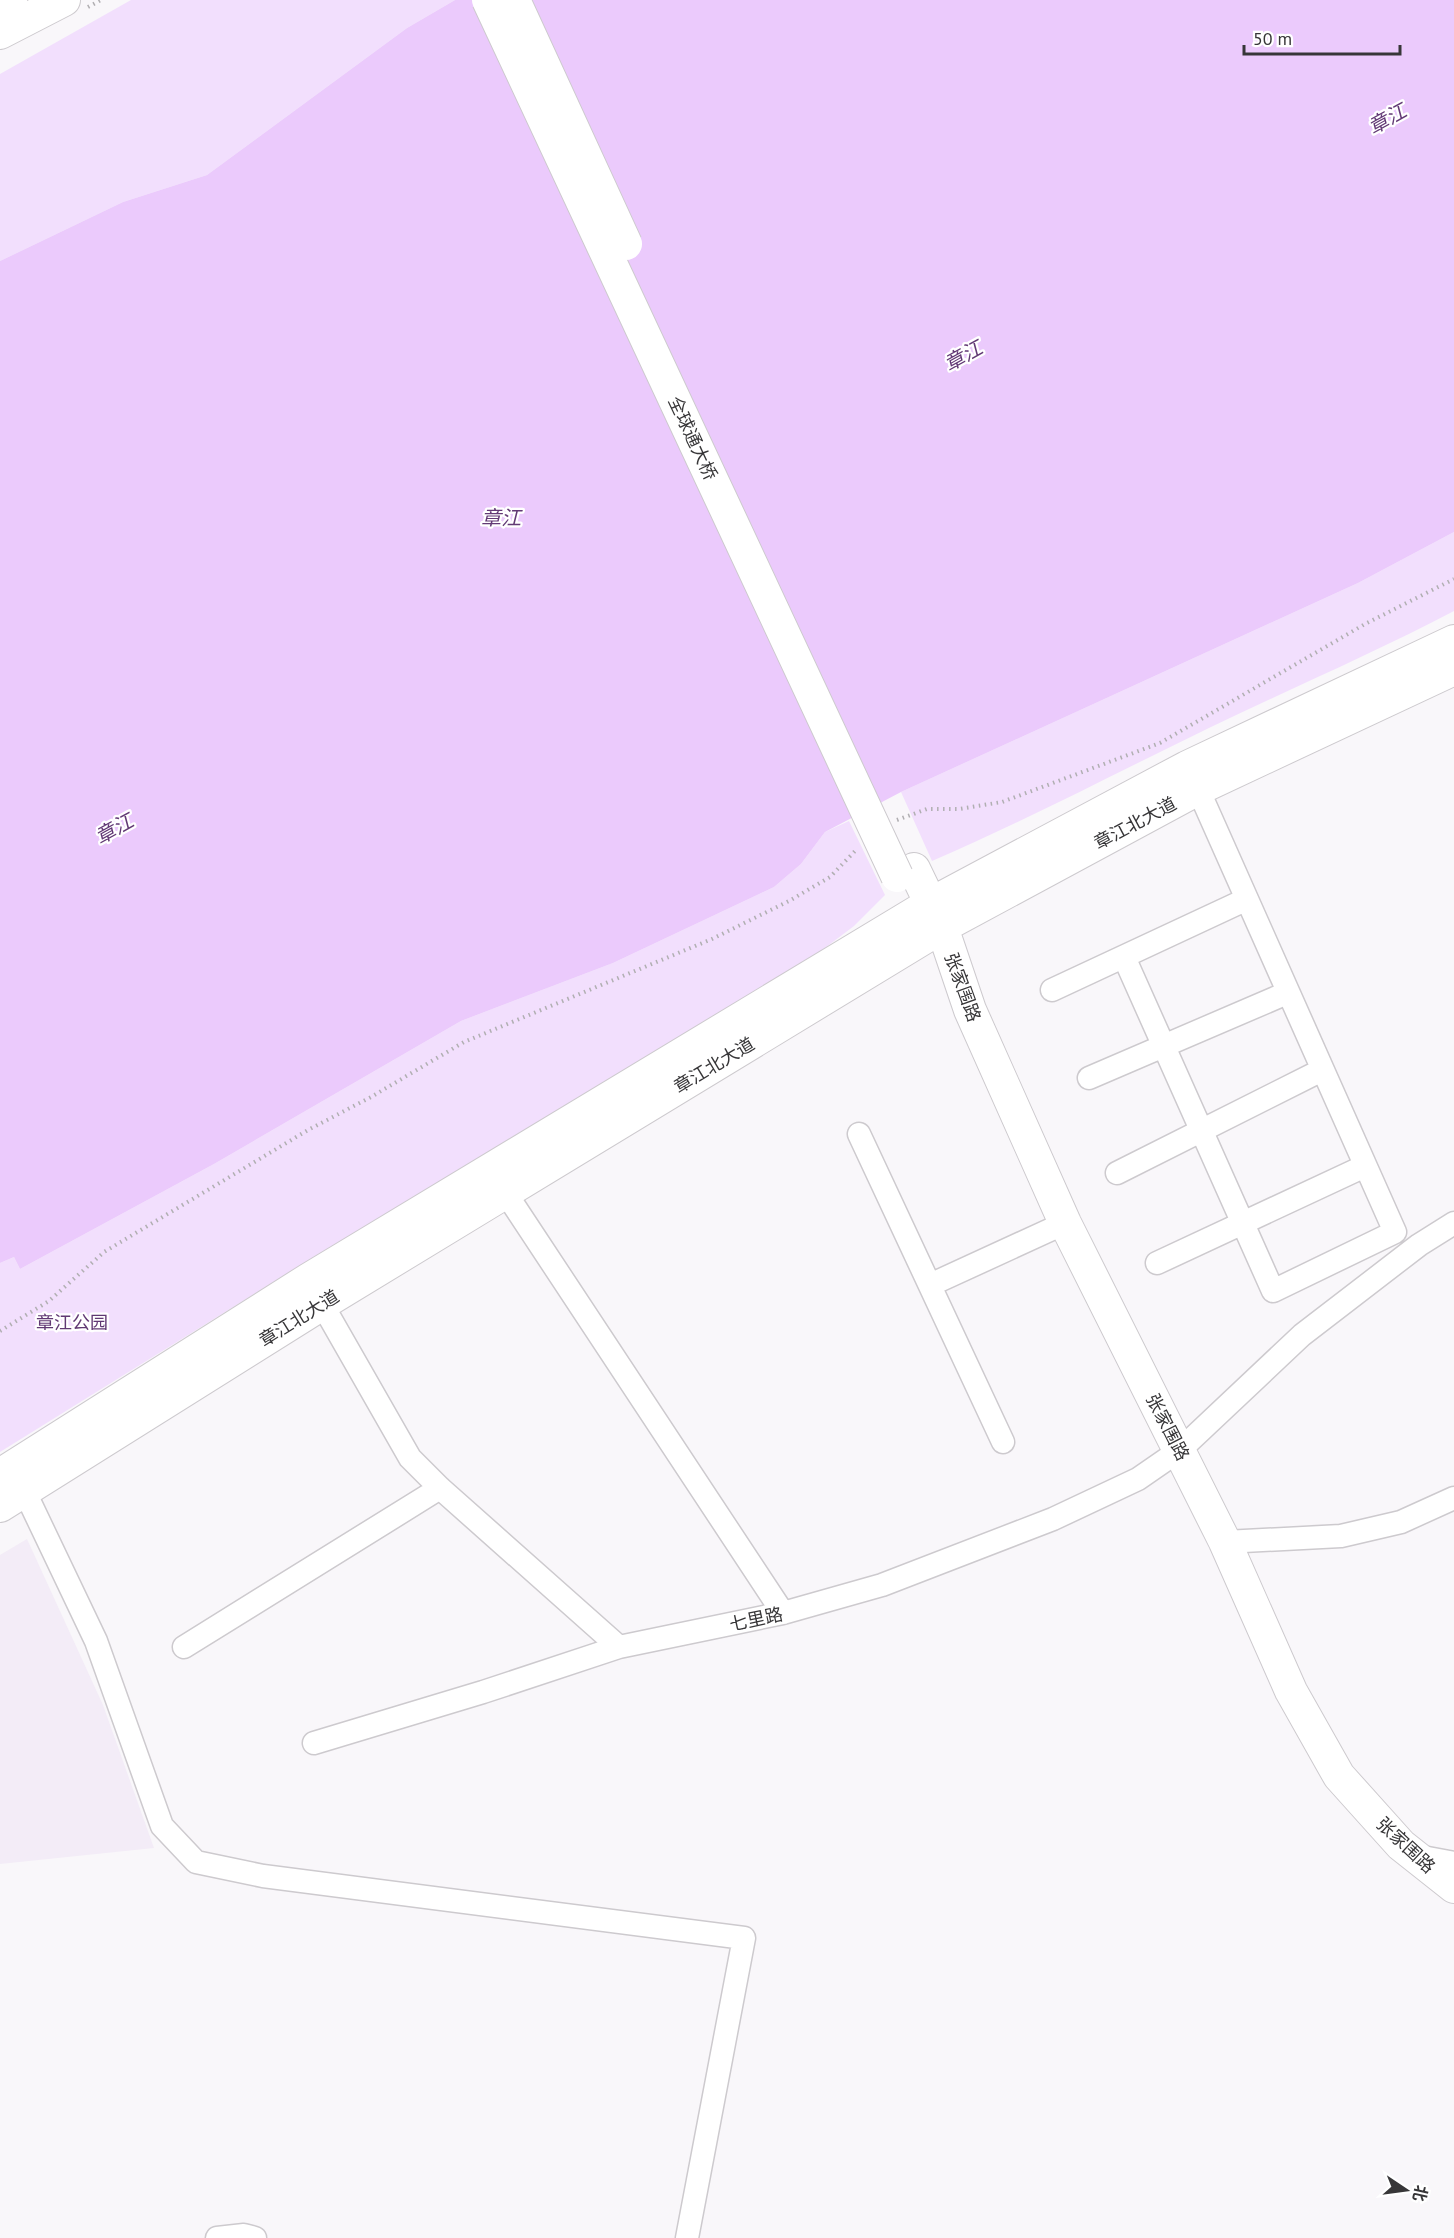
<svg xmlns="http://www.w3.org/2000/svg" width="1454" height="2238" font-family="'PT Sans','Noto Sans SC',sans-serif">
<rect width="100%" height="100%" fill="#f9f7fa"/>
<path fill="#f3ecf7" d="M27 1539 103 1705 154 1848 0 1864V1555Z"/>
<path fill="#f2dffd" d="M131 0H455L407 28 207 175 123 202 0 261V74Z
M1454 532V611C1374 653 1292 688 1211 727 1118 772 1027 820 932 861L901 792 1358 583Z
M849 821 885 895 854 926 805 963 315 1256 0 1452V1263L14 1257 20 1269 214 1164 461 1021 613 963 774 887 801 864 825 832Z"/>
<path fill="#ebcafc" d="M455 0H1454V532L1358 583 901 792 825 832 801 864 774 887 613 963 461 1021 214 1164 20 1269 14 1257 0 1263V261L123 202 207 175 407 28Z"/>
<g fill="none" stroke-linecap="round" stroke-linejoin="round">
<defs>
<path id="street" d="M1124 957 1273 1291 1395 1232 1198 789
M1052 990 1245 900
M1089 1078 1287 993
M859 1134 1003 1442
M1117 1173 1322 1070
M505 1192 783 1613
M1157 1263 1365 1166
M930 1285 1065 1223
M322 1304 410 1458 440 1488 619 1647
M24 1490 96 1641 162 1826 196 1862 263 1876 744 1938 687 2238
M1225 1542 1341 1536 1401 1522 1454 1498
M184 1647 440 1488
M314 1743 483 1692 619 1647 783 1613 882 1585 1053 1519 1138 1479 1180 1450 1302 1335 1419 1245 1454 1223
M1417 1856 1454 1863
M217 2238 244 2235 255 2238"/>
<path id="secondary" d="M0 6 11 0
M0 33 64 0
M914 869 942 927 970 1010 1065 1223 1225 1542 1291 1691 1339 1776 1401 1845 1454 1887
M0 1475 309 1279 930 904 1187 767 1454 641
M0 1506 322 1304 942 927 1198 789 1454 669"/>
</defs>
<use href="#street" stroke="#cdcace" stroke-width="25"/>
<use href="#secondary" stroke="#cdcace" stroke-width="34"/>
<path stroke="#b1afb2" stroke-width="4" stroke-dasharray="1.5 4.5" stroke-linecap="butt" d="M88 7 101 0
M897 820 927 809H959L1002 802 1160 743 1365 624 1454 579
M0 1331 49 1301 104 1252 308 1130 371 1097 464 1042 712 939 789 901 830 877 857 849"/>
<use href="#street" stroke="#fff" stroke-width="22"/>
<use href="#secondary" stroke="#fff" stroke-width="32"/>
<defs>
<path id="secondary-bridge" d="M488 0 897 876
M514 0 626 244"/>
</defs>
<use href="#secondary-bridge" stroke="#cdcace" stroke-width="34" stroke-linecap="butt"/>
<use href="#secondary-bridge" stroke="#fff" stroke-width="32"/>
</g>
<g text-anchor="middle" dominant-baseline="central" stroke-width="4.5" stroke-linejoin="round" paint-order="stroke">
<g font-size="18" fill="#373638" stroke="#fff">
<text transform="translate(693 438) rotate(65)">全球通大桥</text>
<text transform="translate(1135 823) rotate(-28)">章江北大道</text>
<text transform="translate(963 987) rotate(70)">张家围路</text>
<text transform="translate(714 1065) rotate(-31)">章江北大道</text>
<text transform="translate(299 1318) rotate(-32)">章江北大道</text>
<text transform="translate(1168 1427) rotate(63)">张家围路</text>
<text transform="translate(756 1619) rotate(-12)">七里路</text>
<text transform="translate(1406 1845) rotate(43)">张家围路</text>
</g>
<g font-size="18" fill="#603873" stroke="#fff">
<text x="72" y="1322">章江公园</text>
</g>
<g font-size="20" font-style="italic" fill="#623975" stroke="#fff">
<text transform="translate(1387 119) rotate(-29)">章江</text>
<text transform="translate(963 356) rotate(-29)">章江</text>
<text x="501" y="518">章江</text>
<text transform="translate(114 829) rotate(-29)">章江</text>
</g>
</g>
<g transform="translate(1406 2190) rotate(103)" stroke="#ffffff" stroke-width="4.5" paint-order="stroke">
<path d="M0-4.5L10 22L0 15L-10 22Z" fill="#373638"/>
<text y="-9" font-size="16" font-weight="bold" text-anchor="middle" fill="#373638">北</text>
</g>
<path d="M1244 45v9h156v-9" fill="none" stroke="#373638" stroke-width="3"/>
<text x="1253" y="45" font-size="18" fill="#373638" stroke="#ffffff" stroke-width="4.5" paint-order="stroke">50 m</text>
</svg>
